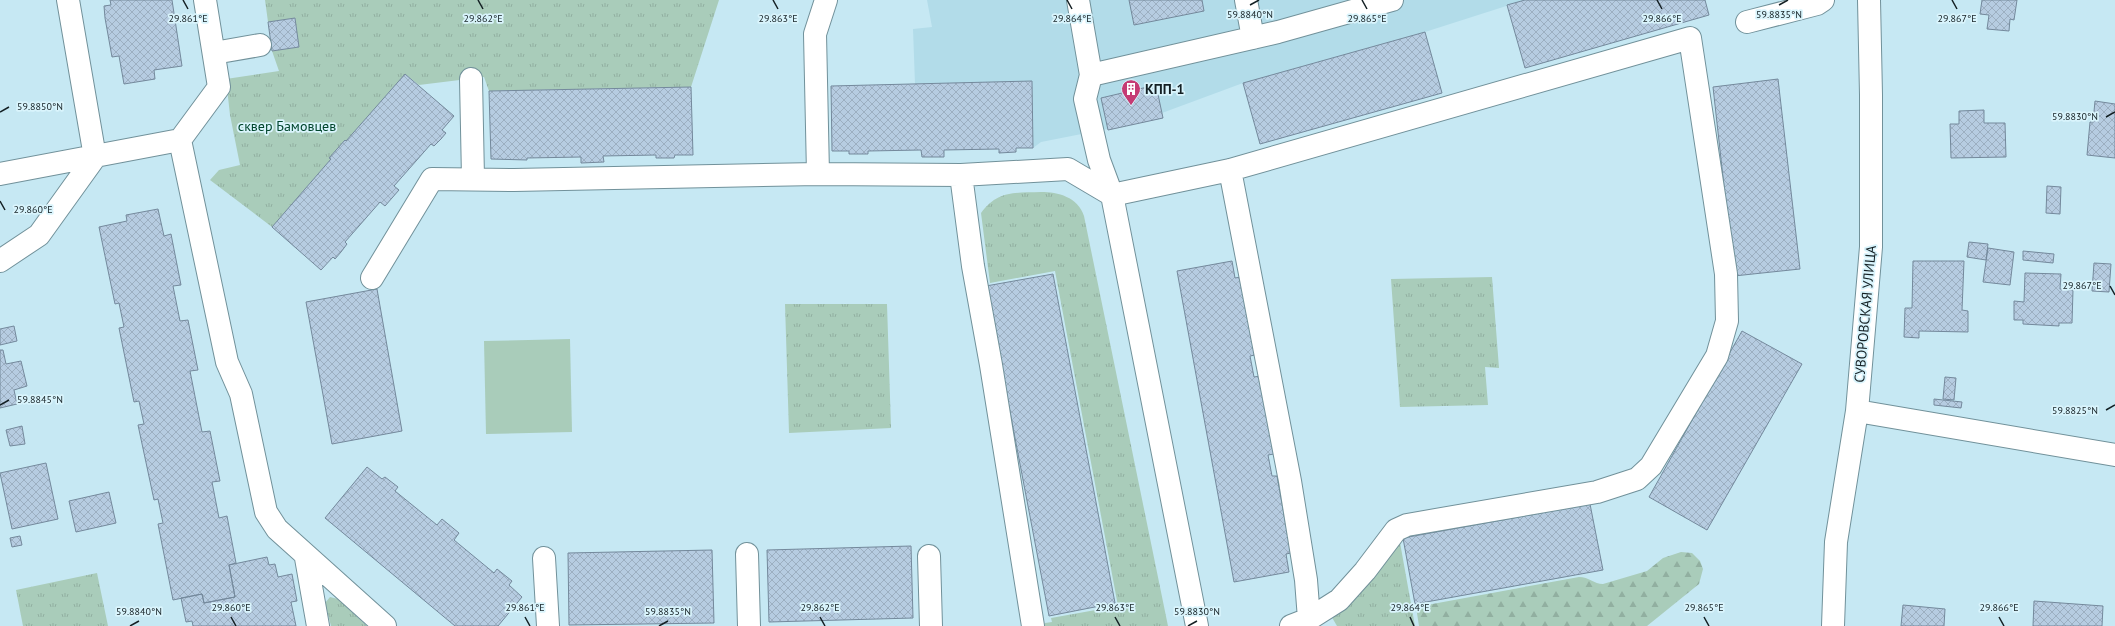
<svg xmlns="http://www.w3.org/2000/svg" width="2115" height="626" font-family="'PT Sans',sans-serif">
<defs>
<pattern id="grass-tufts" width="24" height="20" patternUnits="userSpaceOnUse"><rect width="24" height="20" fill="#a9ccba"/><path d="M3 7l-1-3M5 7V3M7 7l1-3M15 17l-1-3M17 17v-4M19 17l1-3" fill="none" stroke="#91afa0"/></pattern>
<pattern id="forest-firs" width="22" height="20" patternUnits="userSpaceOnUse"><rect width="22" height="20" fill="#a9ccba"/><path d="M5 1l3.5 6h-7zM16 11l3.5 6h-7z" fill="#91afa0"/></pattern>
<pattern id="building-cross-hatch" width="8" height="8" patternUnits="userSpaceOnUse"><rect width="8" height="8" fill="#b6cce1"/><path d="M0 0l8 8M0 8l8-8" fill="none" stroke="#9cafc1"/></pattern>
</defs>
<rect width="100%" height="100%" fill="#c6e8f3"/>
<path fill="#b2dce9" d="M927 0H1525L1425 32 1243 83 1162 113 1163 118 1041 142 1033 148 1032 82 915 84 913 29 932 27Z"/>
<path fill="url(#grass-tufts)" d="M265 0H719L691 87 489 91 484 77 419 85 405 74 272 227 210 180 219 170 240 165 230 115 226 79 279 71 272 51 299 47 295 18 268 22Z
M1041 192C1058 192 1078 197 1084 216L1168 626H1045V623L1052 622 1051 618 1118 606 1055 271 990 283 981 213C998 190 1015 193 1041 192Z
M1492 277 1499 368 1485 367 1488 405 1400 407 1391 279Z
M785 304H887L891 428 789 433Z
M1399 537 1415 626H1337L1330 614Z
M97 573 108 626H23L16 590Z
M330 597 338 599 367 626H331L325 603Z"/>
<path fill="url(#forest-firs)" d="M1681 552 1692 553 1700 561 1703 569 1699 584 1647 626H1419L1416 607 1579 577C1589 577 1594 584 1603 584L1647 571 1663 558Z"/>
<path fill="#a9ccba" d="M570 339 572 432 486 434 484 341Z"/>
<path fill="url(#building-cross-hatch)" stroke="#74899c" d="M110 0H172L182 66 154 70 155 79 124 84 119 56 112 57 105 18 104 6 111 5Z
M1129 0H1202L1204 11 1134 25Z
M1525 0H1705L1709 15 1525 68 1507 5Z
M1982 0H2017L2014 20 2010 19 2009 31 1987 29 1989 15 1980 14Z
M295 18 299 47 272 51 268 22Z
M1425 32 1442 93 1260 144 1243 83Z
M405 74 454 116 442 130 446 133 441 139 434 146 431 144 394 186 399 190 385 206 380 202 345 242 347 244 341 252 335 259 333 257 321 270 272 227 331 159 329 158 345 140 346 141Z
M1778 79 1800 269 1734 276 1713 87Z
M1032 81 1033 148H1016V152L999 153V149L944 150V157H922L921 150 868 151V154H849V151H832L831 86Z
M1156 85 1163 118 1108 130 1101 98Z
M691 87 693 155H675L674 158H656V155L603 156 604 162 581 163V157L527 158V160L491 159 489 91Z
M2095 101 2115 104V158L2087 155 2090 122H2093Z
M1984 110V123H2005L2006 157 1951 158 1950 124H1959V111Z
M2047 186 2061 187 2060 214 2046 213Z
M158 209 164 236 171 234 181 285 173 286 180 321 188 320 198 370 190 371 202 432 210 431 220 481 212 482 219 518 227 516 236 563 229 565 235 597 204 603 202 594 173 600 158 524 163 523 158 499 154 500 138 425 144 424 139 401 134 402 119 328 124 327 119 303 115 304 99 227 127 221 126 215Z
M1969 242 1988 244 1986 260 1967 257Z
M1988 248 2014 252 2010 285 1983 282Z
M2023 251 2054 254 2053 263 2023 260Z
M1232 261 1235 278 1241 277 1255 355 1250 356 1254 377 1260 376 1274 454 1268 455 1272 476H1277L1291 553 1286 554 1289 572 1234 582 1177 271Z
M1913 261H1964L1962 310 1968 311V332L1919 331V338L1904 337 1905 308H1912Z
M2094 263 2111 264 2109 292 2092 291Z
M2025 273 2061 274 2060 289 2073 290 2072 323H2059V326L2023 324V320H2014V301L2024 302Z
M1053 274 1115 603 1049 616 986 286Z
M377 289 402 431 332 444 306 302Z
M14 326 17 341 0 345V329Z
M1742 331 1802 364 1707 530 1649 497Z
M0 350H3L6 364 21 361 27 386 14 390 17 404 0 408Z
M1945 377 1956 378 1954 400 1943 399Z
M1934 399 1962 402 1961 408 1934 405Z
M22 426 25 444 10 446 6 430Z
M46 463 58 519 12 529 0 473Z
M367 467 382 479 385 477 398 487 395 491 437 525 442 519 459 533 454 540 494 573 497 569 512 581 509 585 522 597 498 626H455L325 518Z
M109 492 116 523 76 532 69 501Z
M1590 504 1603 570 1415 604 1403 538Z
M20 536 22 545 12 547 10 538Z
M911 546 913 618 769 622 767 550Z
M712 550 714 623 569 625 568 553Z
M267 557 269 565 275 564 278 577 292 574 297 601 291 602 296 626H193L192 621 186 622 181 598 202 594 204 603 235 597 229 565Z
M2034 601 2103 606 2102 626H2033Z
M1903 605 1945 609 1944 626H1901Z"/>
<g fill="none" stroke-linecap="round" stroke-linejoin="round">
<defs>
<path id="minor" d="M1078 0 1091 75 1085 99 1099 160 1112 195 1197 626
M1246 0 1253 38
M1747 22 1817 4 1823 0
M214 53 260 45
M1091 75 1278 32 1392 0
M471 79 473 178
M180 140 227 362 241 394 266 512 277 529 385 626
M1230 170 1290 481 1306 580 1309 619
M0 174 180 140 219 87 205 0
M818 174 815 34 826 0
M961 175 973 266 991 365 1033 626
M0 261 39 235 95 157 68 0
M372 278 432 179 514 180 818 174 961 175 1068 169 1112 195 1230 170 1690 38 1726 274 1727 321 1717 356 1651 466 1637 479 1597 492 1407 525 1396 530 1365 571 1339 600 1309 619 1291 626
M1857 411 2115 455
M747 554 749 626
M929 556 931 626
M306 558 318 626
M544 558 548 626
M1833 626 1836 542 1857 411 1871 247V95L1869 0"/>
</defs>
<use href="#minor" stroke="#71919a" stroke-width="24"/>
<use href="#minor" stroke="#fff" stroke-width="22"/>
</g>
<path fill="none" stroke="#142024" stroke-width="1.5" d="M183 0 188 9M478 0 483 9M773 0 778 9M1067 0 1072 9M1362 0 1367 9M1657 0 1662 9M1952 0 1957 9M1250 5 1259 0M1779 5 1788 0M0 112 9 107M2106 117 2115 112M0 201 5 210M2110 286 2115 295M0 405 9 400M2106 410 2115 405M231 617 236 626M525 617 530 626M820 617 825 626M1115 617 1120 626M1410 617 1414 626M1704 617 1709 626M1999 617 2004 626M130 626 139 621M659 626 668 621M1188 626 1197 621"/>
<defs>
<symbol id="building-pin" viewBox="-11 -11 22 30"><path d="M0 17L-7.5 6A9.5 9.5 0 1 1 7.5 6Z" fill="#c53b74" stroke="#d9f4fc"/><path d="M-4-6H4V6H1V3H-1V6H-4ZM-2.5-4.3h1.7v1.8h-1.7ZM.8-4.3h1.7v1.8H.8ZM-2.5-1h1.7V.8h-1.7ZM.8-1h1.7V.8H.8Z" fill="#fff"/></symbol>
</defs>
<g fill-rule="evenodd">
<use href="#building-pin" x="1120" y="78" width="22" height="30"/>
</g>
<g text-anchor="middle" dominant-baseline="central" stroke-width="3.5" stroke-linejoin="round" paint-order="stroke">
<g font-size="14" font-weight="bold" fill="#142024" stroke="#d9f4fc" text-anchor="start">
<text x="1145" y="89">КПП-1</text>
</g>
<g font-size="14" fill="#00452c" stroke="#d9f4fc">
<text x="287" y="126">сквер Бамовцев</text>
</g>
<g font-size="14" fill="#142024" stroke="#d9f4fc">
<text transform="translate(1865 314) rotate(-85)">СУВОРОВСКАЯ УЛИЦА</text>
</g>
</g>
<g font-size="10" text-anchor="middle" fill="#142024" stroke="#d9f4fc" stroke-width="3.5" stroke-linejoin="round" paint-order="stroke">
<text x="1250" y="18">59.8840°N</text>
<text x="1779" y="18">59.8835°N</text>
<text x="188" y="22">29.861°E</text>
<text x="483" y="22">29.862°E</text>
<text x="778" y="22">29.863°E</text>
<text x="1072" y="22">29.864°E</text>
<text x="1367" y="22">29.865°E</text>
<text x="1662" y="22">29.866°E</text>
<text x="1957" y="22">29.867°E</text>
<text x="40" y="110">59.8850°N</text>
<text x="2075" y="120">59.8830°N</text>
<text x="33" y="213">29.860°E</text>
<text x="2082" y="289">29.867°E</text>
<text x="40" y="403">59.8845°N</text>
<text x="2075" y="414">59.8825°N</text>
<text x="231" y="611">29.860°E</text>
<text x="525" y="611">29.861°E</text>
<text x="820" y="611">29.862°E</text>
<text x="1115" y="611">29.863°E</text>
<text x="1410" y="611">29.864°E</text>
<text x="1704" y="611">29.865°E</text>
<text x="1999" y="611">29.866°E</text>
<text x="139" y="615">59.8840°N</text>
<text x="668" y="615">59.8835°N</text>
<text x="1197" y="615">59.8830°N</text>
</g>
</svg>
